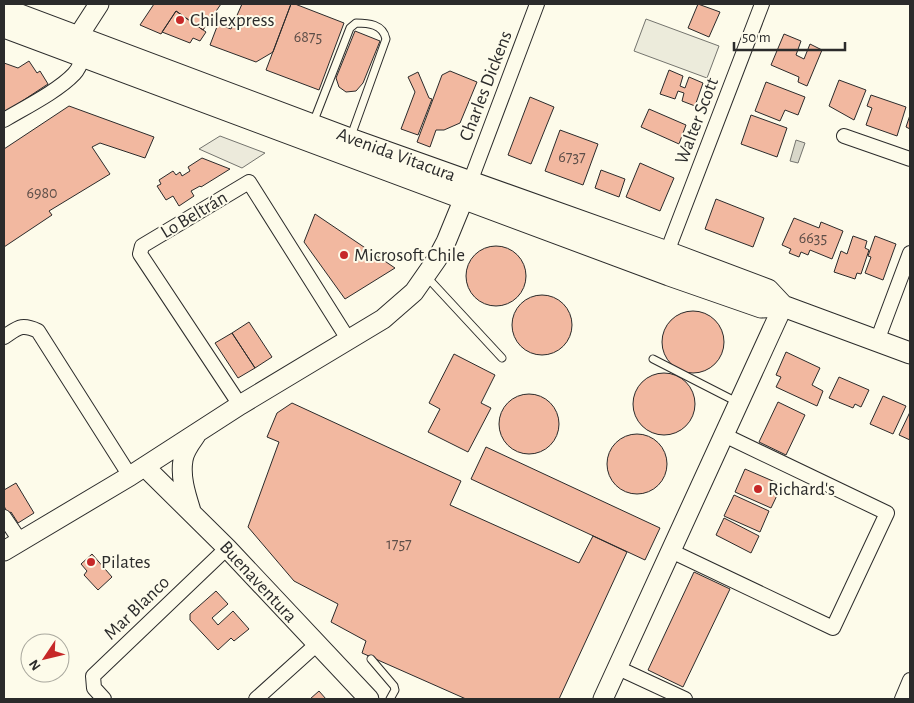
<svg xmlns="http://www.w3.org/2000/svg" width="914" height="703" font-family="'Alegreya Sans',sans-serif">
<rect width="100%" height="100%" fill="#fdfbea"/>
<path fill="#ecebdb" stroke="#74746e" d="M646 19 719 46 707 78 634 51Z"/>
<path fill="#eceadb" stroke="#74746e" d="M220 136 265 153 242 168 199 149Z"/>
<path fill="#d8d7c9" stroke="#74746e" d="M796 140 805 143 798 163 790 161Z"/>
<path fill="#f2b8a0" stroke="#2b2b2b" d="M154 4H221L203 30 176 11 161 34 140 25Z
M242 4H291L273 52 256 62 210 45 218 24 231 29Z
M291 4H295L344 23 319 90 266 70Z
M698 4 720 12 709 37 688 28Z
M176 11 206 32 200 41 193 38 190 43 162 32Z
M355 31 380 41 363 83 356 91 346 92 339 87 336 78Z
M784 34 801 41 796 55 804 59 810 44 822 50 807 86 798 82 799 77 771 65Z
M29 61 37 73 40 71 48 84 4 113V63L18 68Z
M669 70 683 76 680 86 685 88 689 77 703 83 695 106 682 101 684 93 678 91 675 99 660 94Z
M450 71 477 82 460 123 444 130H436L430 147 417 142 442 75Z
M418 72 429 98 432 99 418 135 401 129 415 92 408 77Z
M839 80 866 90 854 120 829 106Z
M766 82 805 97 798 115 785 110 780 121 755 111Z
M871 95 906 107 897 136 866 125 872 108 867 106Z
M530 97 554 107 531 164 508 155Z
M69 106 154 137 145 158 100 143 92 147 110 174 49 211 52 215 4 247V149Z
M649 109 686 125 679 144 641 127Z
M751 115 787 128 777 157 741 144Z
M910 115V129L906 127Z
M560 130 598 144 583 185 545 171Z
M202 158 230 169 201 187 200 186 191 191 194 196 179 206 173 196 166 200 157 186 161 184 159 180 173 171 176 175 180 172 182 176 190 171 188 167Z
M640 163 674 178 660 211 626 197Z
M601 170 625 179 619 197 595 188Z
M716 199 764 218 753 247 705 229Z
M315 214 395 268 345 299 304 242Z
M794 218 819 228 821 222 843 231 832 259 810 250 808 255 801 252 799 257 789 253 791 249 782 245Z
M853 236 867 241 865 248 869 250 861 274 857 273 855 279 834 272 841 251 847 254Z
M875 236 896 244 883 280 865 273 871 257 868 256Z
M466 276a30 30 0 1 1 60 0a30 30 0 1 1-60 0Z
M512 325a30 30 0 1 1 60 0a30 30 0 1 1-60 0Z
M662 342a31 31 0 1 1 62 0a31 31 0 1 1-62 0Z
M249 322 272 357 255 368 232 333Z
M232 333 255 368 238 378 215 343Z
M786 352 820 368 812 385 823 391 817 406 776 387 781 377 776 375Z
M454 354 495 375 481 403 491 408 468 452 428 432 440 409 429 403Z
M633 404a31 31 0 1 1 62 0a31 31 0 1 1-62 0Z
M839 377 869 390 861 407 855 404 853 408 829 398Z
M499 424a30 30 0 1 1 60 0a30 30 0 1 1-60 0Z
M883 396 906 406 893 434 870 424Z
M778 402 805 415 786 455 759 442Z
M292 403 461 481 450 505 579 563 593 536 627 552 559 699H466L362 653 366 641 331 622 338 604 294 581 248 527 279 442 267 437 277 413Z
M910 412V440L899 435Z
M607 464a30 30 0 1 1 60 0a30 30 0 1 1-60 0Z
M486 447 660 528 645 560 471 479Z
M745 469 782 485 771 508 735 492Z
M16 483 34 513 18 523 11 512 8 514 4 506V490Z
M734 495 769 511 760 532 724 516Z
M724 518 759 536 751 553 716 535Z
M92 554 112 577 98 590 84 575 87 571 81 564Z
M694 572 730 589 683 687 648 670Z
M216 591 228 604 212 618 218 625 233 611 249 629 234 641 231 638 218 650 190 620V614Z
M319 691 326 699H310Z"/>
<g fill="none" stroke-linecap="round" stroke-linejoin="round">
<defs>
<path id="lane" d="M313 123 350 28 356 23C368 23 383 24 386 39L351 136
M426 276 502 358
M653 359 737 402
M371 659 394 686 395 690 390 699"/>
<path id="street" d="M4 120C24 108 58 91 74 74 79 69 81 63 83 56
M844 136 910 159
M470 182 537 4
M667 252 762 4
M4 337C18 328 21 323 38 331L130 476
M877 341 910 253
M240 405 140 254 142 246 249 182 348 339
M4 517 21 542
M671 551 833 628 887 513 724 435
M618 668 685 699
M104 699 94 688 93 676 227 548
M256 699 317 644
M902 699 910 680"/>
<path id="secondary" d="M70 49 99 4
M145 467 227 548 369 699
M191 511C186 495 180 477 183 460 184 451 191 442 196 435
M4 551 130 476 240 405 383 319 414 292 437 259 446 242 469 186
M603 699 783 306"/>
<path id="primary" d="M4 9 350 139 667 252 768 290 783 306 910 353
M4 27 669 275 761 307 783 306"/>
</defs>
<use href="#lane" stroke="#2b2b2b" stroke-width="9"/>
<use href="#street" stroke="#2b2b2b" stroke-width="16"/>
<use href="#secondary" stroke="#2b2b2b" stroke-width="21"/>
<use href="#primary" stroke="#2b2b2b" stroke-width="23"/>
<use href="#lane" stroke="#fdfbea" stroke-width="7"/>
<use href="#street" stroke="#fdfbea" stroke-width="14"/>
<use href="#secondary" stroke="#fdfbea" stroke-width="19"/>
<use href="#primary" stroke="#fdfbea" stroke-width="21"/>
</g>
<g fill="#c62828" stroke="#fdfbea" stroke-width="2">
<circle cx="180" cy="20" r="5"/>
<circle cx="344" cy="255" r="5"/>
<circle cx="758" cy="489" r="5"/>
<circle cx="91" cy="562" r="5"/>
</g>
<g text-anchor="middle" dominant-baseline="central" stroke-width="4" stroke-linejoin="round" paint-order="stroke">
<g font-size="16" fill="#5d4e48">
<text x="308" y="37">6875</text>
<text x="572" y="157">6737</text>
<text x="42" y="193">6980</text>
<text x="813" y="238">6635</text>
<text x="399" y="544">1757</text>
</g>
<g font-size="19" fill="#2b2b2b" stroke="#fdfbea" text-anchor="start">
<text x="190" y="20">Chilexpress</text>
<text x="354" y="255">Microsoft Chile</text>
<text x="768" y="489">Richard's</text>
<text x="101" y="562">Pilates</text>
</g>
<g font-size="19" fill="#2b2b2b" stroke="#fdfbea">
<text transform="translate(486 86) rotate(-69)">Charles Dickens</text>
<text transform="translate(697 121) rotate(-69)">Walter Scott</text>
<text transform="translate(396 155) rotate(20)">Avenida Vitacura</text>
<text transform="translate(194 215) rotate(-31)">Lo Beltrán</text>
<text transform="translate(258 582) rotate(47)">Buenaventura</text>
<text transform="translate(137 608) rotate(-44)">Mar Blanco</text>
</g>
</g>
<rect width="914" height="703" fill="none" stroke="#2b2b2b" stroke-width="10"/>
<g transform="translate(45 658) rotate(235)"><circle r="24" fill="#fdfbea" stroke="#a9a89e"/>
<path d="M0-4L9 19L0 12L-9 19Z" fill="#c62828"/>
<text y="-8" font-size="14" font-weight="bold" text-anchor="middle" fill="#2b2b2b">N</text>
</g>
<path d="M734 42v8h111v-8" fill="none" stroke="#2b2b2b" stroke-width="2.5"/>
<text x="742" y="42" font-size="15" fill="#2b2b2b" stroke="#fdfbea" stroke-width="4" paint-order="stroke">50 m</text>
</svg>
